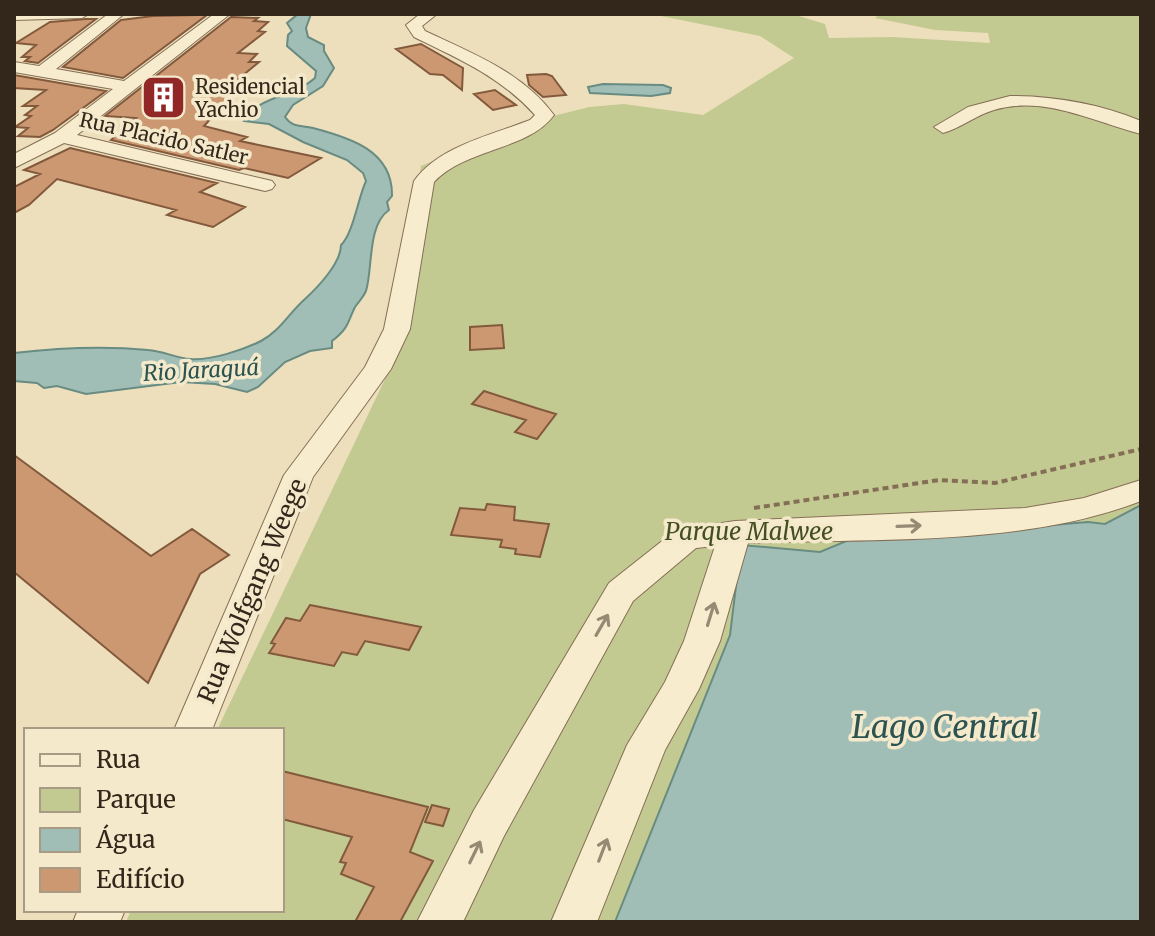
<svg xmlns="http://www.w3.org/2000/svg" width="1155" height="936" font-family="Merriweather,serif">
<rect width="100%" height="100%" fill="#eddfbc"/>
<path fill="#c3ca91" d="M651 14H792L825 24 829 38 893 37 990 43 988 33 935 30 875 18 880 14H1141V922H126L131 910H282V730H217L387 375 421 166 529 122 589 107 624 104 703 115 794 58 760 36Z"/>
<path fill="#a0beb5" stroke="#688b82" stroke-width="2" d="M298 14H311L306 28 308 37 324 45V51L334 68 323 86 293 105 285 117C293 128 301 125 313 128 351 138 393 151 392 196L387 202 389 210C367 225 373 269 366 291 363 298 359 301 355 307 347 323 349 328 332 341V348L310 351 285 362 258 387 247 392 215 384 181 382 86 394 57 386 44 388 37 383 14 381V353C58 348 105 346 148 350 163 351 176 358 190 359 210 361 243 350 261 341 280 331 289 313 305 299 318 287 341 263 341 245 353 234 358 198 366 181L363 173 347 160 303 142 269 124 244 121C257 96 294 97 315 78L316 71 287 46 288 35 292 31 287 23Z
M603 84 663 85 671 88 670 93 651 96 590 93 588 87Z
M1141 505V922H615L730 635 741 545 820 552 861 535 887 540 926 530 1028 527 1088 522 1105 524Z"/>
<path fill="#cb9872" stroke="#83593c" stroke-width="2" d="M199 15H207L123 78 63 67 121 20 153 16Z
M231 17 258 18 254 21 268 22 258 31 265 32 238 53 257 54 249 62H259L219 95 231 96 204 126 247 137 240 141 321 158 288 178 244 168 239 170 111 140 136 118 105 116Z
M86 19H96L38 63 25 61 30 57H22L36 45 16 43 50 22Z
M421 44 463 68 462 90 443 75 430 74 396 49Z
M546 74 552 76 566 95 543 97 529 85 527 75Z
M14 75 106 91 53 130 40 137 18 136 28 128 15 127 31 116 25 115 37 106H23L46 90 14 88Z
M495 90 516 105 493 110 474 94Z
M70 148 217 183 200 192 245 207 213 227 167 215 176 210 57 179 29 205 14 213V187L40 174 24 170Z
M502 325 504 348 470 350V327Z
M484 391 536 408 556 414 537 439 515 432 526 420 472 404Z
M14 455 151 556 192 529 229 555 200 574 148 683 14 572Z
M487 504 515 507 514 520 549 524 540 557 515 554 516 549 500 547 502 540 451 535 460 508 485 510Z
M310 605 421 627 409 650 365 641 357 655 342 652 334 666 269 653 275 644 271 643 286 618 300 621Z
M282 771 428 807 410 852 433 861 400 922H355L374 887 341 874 346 863 340 862 352 837 282 819Z
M432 805 449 809 443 826 425 822Z"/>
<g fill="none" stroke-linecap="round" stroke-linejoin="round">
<defs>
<path id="minor" d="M14 14H89L82 18 14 20Z
M108 14H124L56 69 124 81 214 14H230L77 135 272 181 275 185 272 189 265 191 64 143 14 168V154L55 133 113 89 14 72V62L39 66Z
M420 14H437L422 26 425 31C472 53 522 72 554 115 529 150 466 148 434 182L410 329 391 369 313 477 212 730H174L284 475 365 367 384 329 414 181C439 146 492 135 530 120L535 115C501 77 459 59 414 37L406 25Z
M1010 96C1054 96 1100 104 1141 121V134C1094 122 1044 95 994 110 976 115 961 128 943 133L934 127 968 107Z
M1141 480V501C1022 547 875 538 748 543L720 641 699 689 665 750 597 922H551L627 745 665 682 684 641 715 546 696 548 633 601 504 836 463 922H417L474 810 609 583 676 530 735 521 1025 508 1084 498Z
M78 910H125L120 922H73Z"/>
</defs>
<use href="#minor" stroke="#846f56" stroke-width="2"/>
<path stroke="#846f56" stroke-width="4" stroke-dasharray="6 4" stroke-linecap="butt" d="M754 508 939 480 995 483 1141 449"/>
<use href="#minor" fill="#f8eccf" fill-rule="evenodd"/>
</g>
<defs><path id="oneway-shaft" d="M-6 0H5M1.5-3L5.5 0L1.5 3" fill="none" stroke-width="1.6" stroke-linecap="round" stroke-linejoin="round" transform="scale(2)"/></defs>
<g stroke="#968a75">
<use href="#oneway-shaft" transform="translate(909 526) rotate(-2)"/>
<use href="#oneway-shaft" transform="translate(711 614) rotate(-73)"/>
<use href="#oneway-shaft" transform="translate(602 625) rotate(-60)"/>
<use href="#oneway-shaft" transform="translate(603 850) rotate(-69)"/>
<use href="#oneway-shaft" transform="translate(475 852) rotate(-64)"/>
</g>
<defs>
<symbol id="building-square" viewBox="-11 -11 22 22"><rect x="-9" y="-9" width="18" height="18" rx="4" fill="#922727" stroke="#f4e9cb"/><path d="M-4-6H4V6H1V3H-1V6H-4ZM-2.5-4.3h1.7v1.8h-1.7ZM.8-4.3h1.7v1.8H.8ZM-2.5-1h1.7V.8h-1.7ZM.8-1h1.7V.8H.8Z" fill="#fff"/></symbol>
</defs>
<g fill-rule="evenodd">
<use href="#building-square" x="138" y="72" width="51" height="51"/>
</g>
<g text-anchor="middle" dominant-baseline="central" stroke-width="7" stroke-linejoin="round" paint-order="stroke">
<g font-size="20" fill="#33271b" stroke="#f4e9cb" text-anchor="start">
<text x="195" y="86">Residencial<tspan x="195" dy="23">Yachio</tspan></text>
</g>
<g font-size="20" fill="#33271b" stroke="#f4e9cb">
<text transform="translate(164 138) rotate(13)">Rua Placido Satler</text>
</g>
<g font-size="22" font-style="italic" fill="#2a5351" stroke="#f4e9cb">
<text transform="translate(201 370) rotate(-3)">Rio Jaraguá</text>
</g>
<g font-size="24" font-style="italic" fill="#434f21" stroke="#f4e9cb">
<text x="749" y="531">Parque Malwee</text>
</g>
<g font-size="24" fill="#33271b" stroke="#f4e9cb">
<text transform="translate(252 591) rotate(-67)">Rua Wolfgang Weege</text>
</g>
<g font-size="32" font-style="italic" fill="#2a5351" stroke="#f4e9cb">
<text x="945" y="727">Lago Central</text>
</g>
</g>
<rect width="1155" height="936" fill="none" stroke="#33271b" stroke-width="32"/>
<rect x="24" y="728" width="260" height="184" fill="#f4e9cb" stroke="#a79b85" stroke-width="2"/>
<rect x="40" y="754" width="40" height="12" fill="#f8eccf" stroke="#a79b85" stroke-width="2"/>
<text x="96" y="768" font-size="24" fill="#33271b">Rua</text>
<rect x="40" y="788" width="40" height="24" fill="#c3ca91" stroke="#a79b85" stroke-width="2"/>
<text x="96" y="808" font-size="24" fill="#33271b">Parque</text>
<rect x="40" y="828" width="40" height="24" fill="#a0beb5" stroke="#a79b85" stroke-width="2"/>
<text x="96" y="848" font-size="24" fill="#33271b">Água</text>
<rect x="40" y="868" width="40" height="24" fill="#cb9872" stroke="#a79b85" stroke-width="2"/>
<text x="96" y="888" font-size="24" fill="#33271b">Edifício</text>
</svg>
